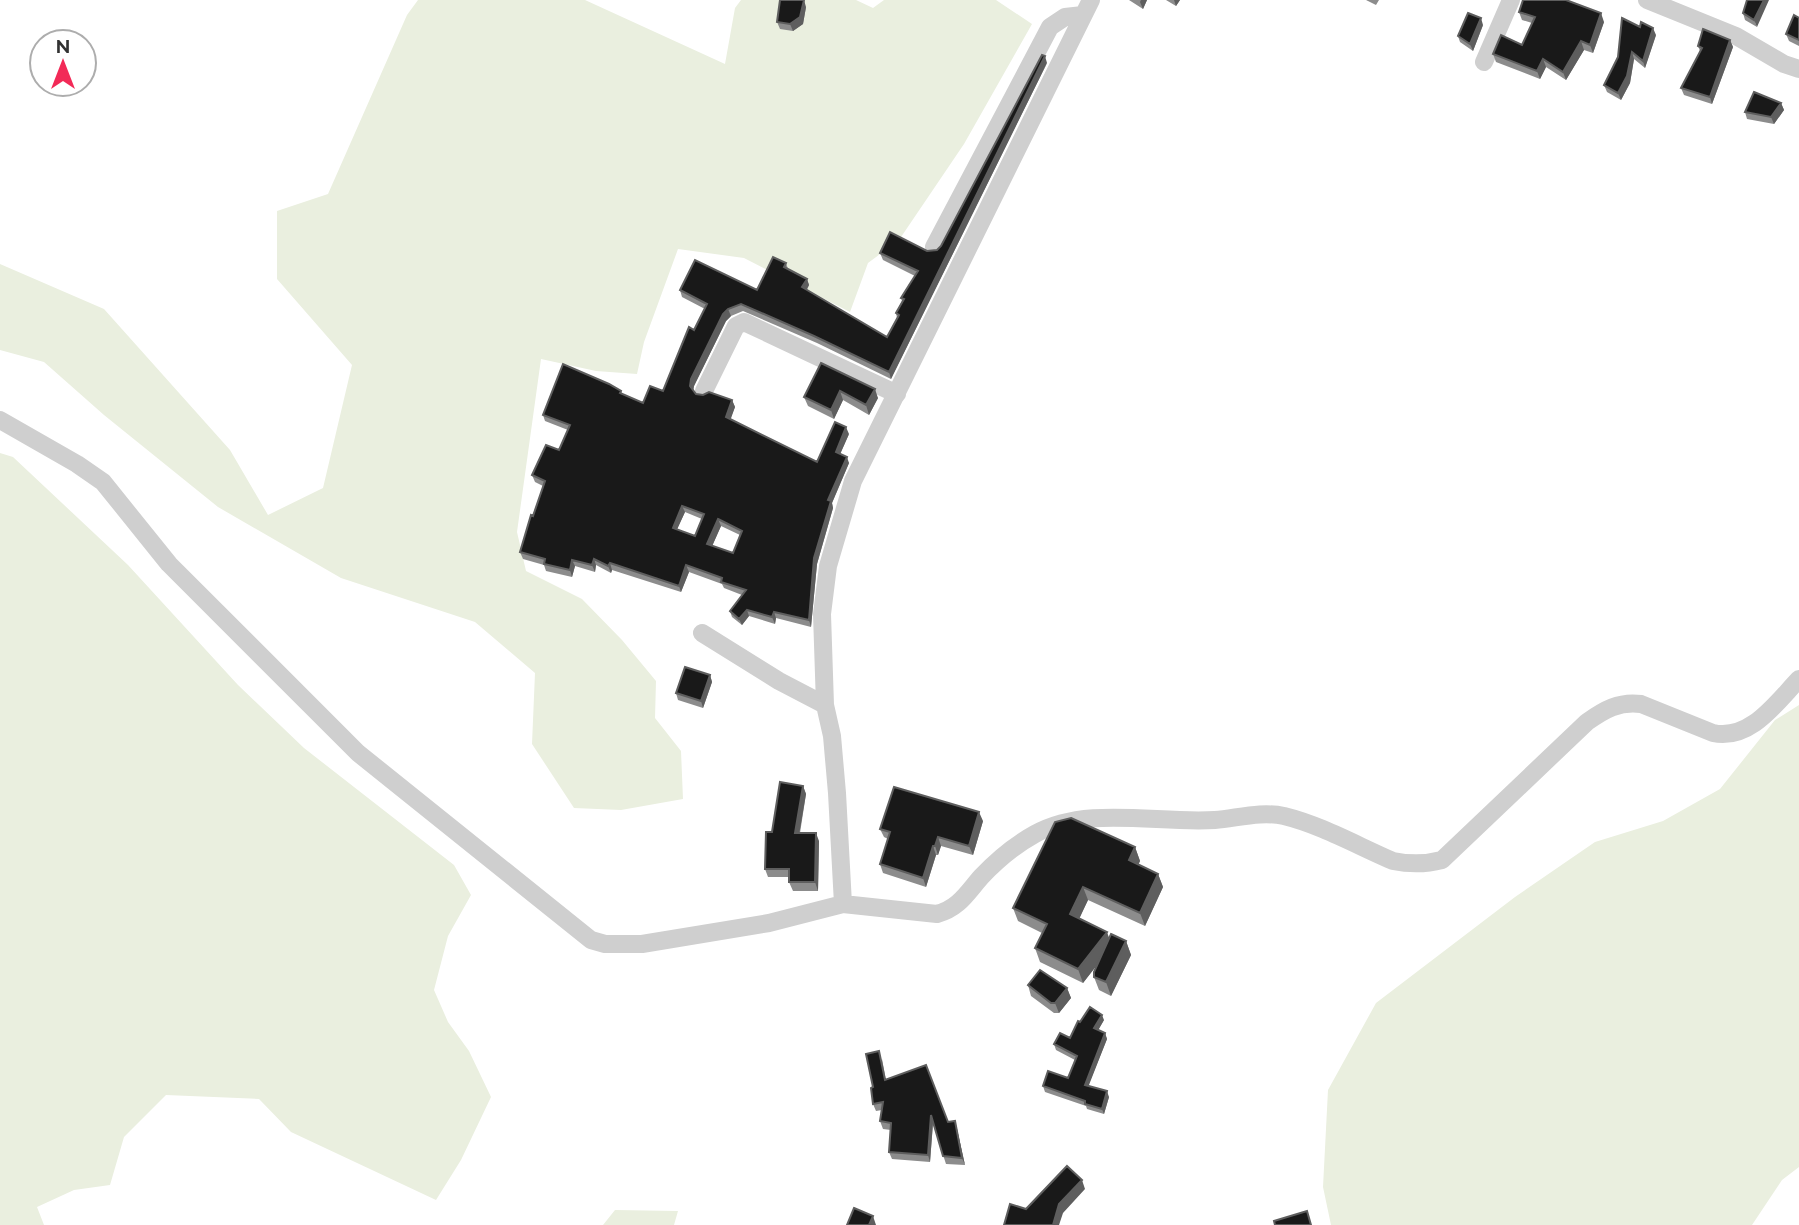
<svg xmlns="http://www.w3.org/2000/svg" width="1799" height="1225" font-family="Raleway,sans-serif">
<rect width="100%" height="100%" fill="#fff"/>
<path fill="#eaefdf" d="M418 0H585L725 64 735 8 741 0H856L873 8 884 0H996L1032 24 964 144 899 240 868 263 850 312 744 258 678 249 644 342 637 374 596 371 541 359 517 532 526 571 582 599 622 640 656 681 655 718 681 751 683 799 621 810 574 808 532 744 535 673 475 622 341 578 218 507 104 415 44 362 0 350V264L104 309 230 450 268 515 323 488 352 365 277 279V211L328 194 407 15Z
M0 453 13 457 128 565 238 685 304 748 454 865 471 895 448 936 434 990 448 1022 469 1051 491 1097 461 1160 436 1200 291 1132 259 1099 166 1095 124 1137 110 1185 74 1190 37 1207 44 1225H0Z
M1799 705V1167L1782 1180 1752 1225H1331L1323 1187 1328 1090 1376 1003 1515 897 1595 842 1663 821 1720 789 1775 720Z
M615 1210 678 1211 674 1225H603Z"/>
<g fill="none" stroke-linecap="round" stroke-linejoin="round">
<path stroke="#cfcfcf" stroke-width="18" d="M1647 0 1736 36 1784 64 1799 69
M1484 62 1511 0
M934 247 1050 27 1065 17 1083 15
M704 391 736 326 744 322 897 394
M0 420 77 464 103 482 169 564 358 753 591 940 605 944H642L769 923 843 904 937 914C959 908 967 893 981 877 997 860 1015 845 1035 834 1087 805 1158 824 1215 820 1238 818 1261 811 1284 816 1321 825 1358 846 1393 861 1408 864 1427 864 1442 860L1587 722C1604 710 1619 701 1641 704L1713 733C1750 741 1776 703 1799 679
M702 633 779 681 825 705
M843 904 837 793 832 736 825 705 822 614 828 566 853 481 1091 0"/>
</g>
<path fill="#8c8c8c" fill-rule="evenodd" d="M1129 0H1147L1143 9Z
M1166 0H1180L1176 6Z
M1366 0H1379L1376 5Z
M1747 0 1757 27 1745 20 1743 13Z
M806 7 803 24 793 31 780 29 777 22Z
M1519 12 1604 22 1593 53 1584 50 1566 80 1546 67 1540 79 1496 62 1493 54 1522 45 1532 23 1522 20Z
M1799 18V46L1789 41 1786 34Z
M1483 25 1473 51 1460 42 1458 36Z
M1656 35 1645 68 1634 59 1630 83 1621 100 1607 92 1604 85 1618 57Z
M1730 40 1733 47 1712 104 1684 95 1681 88 1700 51 1698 46Z
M1047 63 891 379 817 343 743 311 731 316 726 321 694 386 693 390 696 394 732 400 735 407 730 419 817 462 849 434 840 454 849 463 832 503 833 508 817 564 811 627 776 618 775 624 749 616 742 625 732 617 730 611 742 595 724 588 722 584 689 572 681 592 612 570 611 573 596 565 595 572 575 566 572 577 546 571 544 565 523 559 520 552 543 486 535 482 532 475 559 450 568 430 545 421 543 415 621 391 622 394 643 403 663 391 705 309 682 297 680 290H757L786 263 788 269 807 279 809 285 807 290 887 337 897 318 896 313 902 301 901 298 915 276 883 260 880 253 937 250 941 246ZM685 512 702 519 695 536 677 529ZM721 526 740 535 733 553 712 546Z
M1781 103 1784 110 1774 124 1747 119 1745 112Z
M821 363 878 398 869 415 843 400 834 419 808 406 804 397Z
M710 675 712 682 703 708 678 700 676 693Z
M803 786 806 794 800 833 819 841 818 891H793L789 882V877H768L765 869 772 832Z
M983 821 973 855 941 846 938 855H936L926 887 883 873 880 864 888 839 884 837 880 829Z
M1135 847 1140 861 1138 865 1158 874 1163 887 1145 926 1088 900 1079 918 1109 938 1126 941 1131 955 1111 996 1099 990 1094 977 1096 966 1083 983 1040 962 1035 948 1042 933 1018 921 1013 908Z
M1028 985 1067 988 1071 998 1059 1013H1054L1031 996Z
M1104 1020 1098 1030 1105 1033 1107 1039 1088 1086 1109 1097 1104 1114 1087 1109 1086 1106 1045 1092 1043 1086 1068 1078 1075 1060 1056 1050 1054 1044 1070 1038 1080 1022Z
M882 1059 886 1080 948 1122 955 1121 957 1129 965 1165 946 1164 933 1124 930 1162 892 1159 889 1152 891 1130 883 1129 880 1121 882 1110 876 1111 873 1104V1087Z"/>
<path fill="#5e5e5e" d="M804 0 806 7 803 24 793 31 790 24Z
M1141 0H1147L1143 9 1140 2Z
M1174 0H1180L1176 6Z
M1764 0H1769L1757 27 1754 20Z
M1601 13 1604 22 1593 53 1590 45Z
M1481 18 1483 25 1473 51 1470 44Z
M1653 28 1656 35 1645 68 1643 61Z
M1730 40 1733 47 1712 104 1710 97Z
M1581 41 1584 50 1566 80 1563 72Z
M1632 52 1634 59 1630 83 1621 100 1618 93Z
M1045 56 1047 63 891 379 889 372Z
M1543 59 1546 67 1540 79 1537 71Z
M1781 103 1784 110 1774 124 1771 117Z
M807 279 809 285 804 294 802 287Z
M728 309 731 316 726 321 694 386 693 392 690 386 691 379 723 314Z
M875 389 878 398 869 415 866 405Z
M840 391 843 400 834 419 831 410Z
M732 400 735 407 729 424 726 417Z
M846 427 849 434 838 459 836 452Z
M847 457 849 463 832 503 833 508 817 564 811 627 809 620 814 558 828 500Z
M682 506 685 512 675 534 673 528Z
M718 519 721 526 710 551 707 544Z
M594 559 596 565 595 572 592 565Z
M572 560 575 566 572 577 570 570Z
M610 563 612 570 611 573 608 566Z
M686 565 689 572 681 592 679 586Z
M747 610 749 616 742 625 739 619Z
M774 612 776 618 775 624 772 617Z
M710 675 712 682 703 708 701 701Z
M803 786 806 794 798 841 795 833Z
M979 812 983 821 973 855 969 846Z
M816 833 819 841 818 891 815 882Z
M938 837 941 846 938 855 935 846Z
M933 846 936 855 926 887 923 878Z
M1135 847 1140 861 1134 874 1129 860Z
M1158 874 1163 887 1145 926 1140 913Z
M1083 887 1088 900 1075 928 1070 914Z
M1107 932 1112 946 1083 983 1078 969Z
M1126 941 1131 955 1111 996 1106 982Z
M1067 988 1071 998 1059 1013 1055 1003Z
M1102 1015 1104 1020 1096 1034 1094 1028Z
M1105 1033 1107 1039 1087 1090 1085 1085Z
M1107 1091 1109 1097 1104 1114 1102 1109Z
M931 1115 933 1122 930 1162 928 1155Z
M955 1121 957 1129 965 1165 962 1158Z
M1082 1180 1085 1189 1063 1213 1059 1225H1053L1059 1204Z
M873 1216 876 1225H869Z"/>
<path fill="#191919" stroke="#5e5e5e" stroke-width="2" fill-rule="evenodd" d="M780 0H804L800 17 790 24 777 22Z
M1523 0H1566L1601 13 1590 45 1581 41 1563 72 1543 59 1537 71 1493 54 1501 35 1522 45 1535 17 1519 12Z
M1747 0H1764L1754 20 1743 13Z
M1468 13 1481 18 1470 44 1458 36Z
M1794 15 1799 18V40L1786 34Z
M1622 18 1640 27 1641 22 1653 28 1643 61 1632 52 1627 76 1618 93 1604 85 1618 57Z
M1703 29 1730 40 1710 97 1681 88 1702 48 1698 46Z
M1042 55 1045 56 889 372 814 336 741 304 728 309 723 314 691 379 690 386 696 394 703 395 709 392 732 400 726 417 817 462 835 422 846 427 836 452 847 457 828 500 831 501 814 558 809 620 774 612 772 617 747 610 739 619 730 611 746 590 721 582 722 578 686 565 679 586 610 563 608 566 594 559 592 565 572 560 570 570 544 564 545 559 520 552 531 515 533 516 545 481 532 475 546 445 559 450 570 425 543 415 563 364 609 384 621 391 620 393 643 403 650 386 663 391 689 327 694 330 707 304 680 290 695 260 757 290 773 257 786 263 784 267 807 279 802 287 887 337 899 315 896 313 904 299 901 298 918 271 880 253 890 232 927 251 937 250 941 246ZM682 506 704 514 695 536 673 528ZM718 519 742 531 733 553 707 544Z
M1754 92 1781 103 1771 117 1745 112Z
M821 363 875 389 866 405 840 391 831 410 804 397Z
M685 667 710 675 701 701 676 693Z
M780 782 803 786 795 833H816L815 882H789V869H765L766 832H772Z
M894 787 979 812 969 846 938 837 935 846H933L923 878 880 864 890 832 880 829Z
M1071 818 1135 847 1129 860 1158 874 1140 913 1083 887 1070 914 1107 932 1078 969 1035 948 1047 924 1013 908 1055 822Z
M1111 934 1126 941 1106 982 1094 977V972Z
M1040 970 1067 988 1055 1003H1051L1028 985Z
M1090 1007 1102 1015 1094 1028 1105 1033 1085 1085 1107 1091 1102 1109 1085 1104V1101L1043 1086 1048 1071 1068 1078 1077 1056 1054 1044 1060 1033 1070 1038 1078 1021 1080 1022Z
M879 1051 885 1080 926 1065 948 1122 955 1121 962 1158 943 1156 931 1115 928 1155 889 1152 891 1123 880 1121 883 1102 873 1104 871 1088 873 1087 866 1054Z
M1067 1166 1082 1180 1059 1204 1053 1225H1004L1010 1204 1026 1209Z
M854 1208 873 1216 869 1225H847Z
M1307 1211 1311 1225H1275L1274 1221Z"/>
<g transform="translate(63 63)"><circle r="33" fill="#ffffff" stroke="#adadad" stroke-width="2"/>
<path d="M0-5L12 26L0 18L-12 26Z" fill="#f22a57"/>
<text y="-10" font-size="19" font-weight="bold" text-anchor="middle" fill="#323232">N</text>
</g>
</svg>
